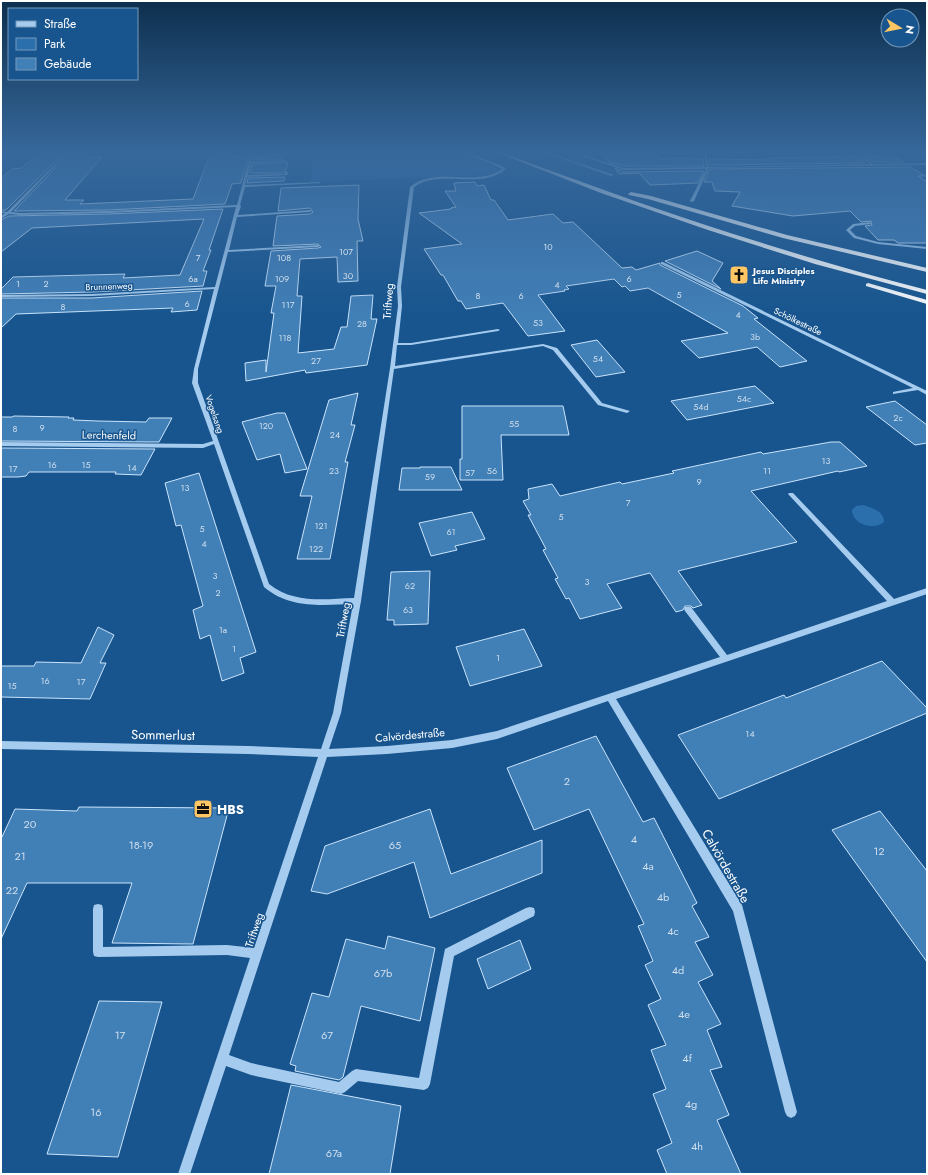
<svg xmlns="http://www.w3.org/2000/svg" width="928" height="1175" font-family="Jost,sans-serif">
<rect width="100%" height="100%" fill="#18558e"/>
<path fill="#2b6fad" d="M335 152H462L498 169 497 172 483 175 311 182 312 159 335 158Z
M863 505C872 508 884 511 884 522 874 531 852 524 852 510L856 506Z"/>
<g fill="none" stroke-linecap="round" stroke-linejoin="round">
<path fill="#98c8f1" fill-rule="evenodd" d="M543 152H546L614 175 611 176Z"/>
</g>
<path fill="#417fb7" stroke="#cbe4fb" d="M91 152 87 157H102L65 200H84L80 204 193 199 211 152H230L229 156 249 155 241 183 232 184 225 204 108 210 14 211 70 153Z
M601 152H653L660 159 682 158 703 159 704 166H624L609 162Z
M64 153 6 210H1V178L12 169 22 168 37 154Z
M270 154H284L283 159H253L269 156Z
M893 155 904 162H874L863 156Z
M855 156 865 163 710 165 709 159 770 160 768 158Z
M288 162 286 170 282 173H250L252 164Z
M911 167 925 176H918L927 182V243H898L894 240H878L865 226 872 225 871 221 861 222 850 211 793 216 732 206 740 192 715 191 712 182H704L710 169Z
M615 168 624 172 704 171 698 183 650 185 639 173 619 174Z
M285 177 284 181 247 183 248 178Z
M475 182 477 186 484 185 491 200H494L508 220 553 214 563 223 573 222 622 268 632 267 636 270 660 263V265L743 306 758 318 754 319 807 361 780 367 757 347 699 358 681 341 728 333 648 288 630 291 625 286 622 287 614 279 566 286 569 289 564 290 565 291 538 295 565 331 528 336 503 303 466 309 461 301H458L443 275H441L424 249 462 244 419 213 451 209V208L456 207 445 191H456L454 183Z
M359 185 358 219 363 241H357L358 281 338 282 337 257 300 259 297 296H302L298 353 334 349 341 327H347L351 296 373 295 371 319H377L367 365 306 373 305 370 246 381 245 363 266 360V372L274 313H271L276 286H265L271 251 318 248 321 247 318 244 273 246 277 216 310 214 313 212 310 208 278 211 281 188Z
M223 209 209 250H211L203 271H207L203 286 92 292 1 294V289L13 277 125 274 123 278 180 275 204 219 32 228 1 252V220L9 216 108 214Z
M697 251 723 263 712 281 721 289 665 261Z
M202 291 197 310 171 312 173 308 16 314 1 328V298H92Z
M597 340 625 372 596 377 571 345Z
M755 386 774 403 687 420 671 401Z
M358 393 351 425H355L345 462H348L330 559H297L312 496H300L329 400Z
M895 401 927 425V443L915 445 866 407Z
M462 406H563L569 435H501L503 480H460V459H462Z
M277 413H285L307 469 285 473 280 454 257 460 242 422Z
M14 416 69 417 68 418H74L73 420 98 421 146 422 149 418H172L159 442 1 441V417H12Z
M831 442H840L867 466 839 472 838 471 751 491 797 542 678 571 702 605 693 608 691 606H685L683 610 676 612 650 573 607 584 622 608 580 619 569 598 566 599 555 579 558 578 543 550 546 549 528 515H531L523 501 529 499 528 489 552 484 560 496 620 482 622 484 674 473 672 471 761 452 763 454Z
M1 448 155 449 141 475 115 474 116 472H29L26 476 18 477H1Z
M420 467H451L462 490H399L402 468H420Z
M199 473 256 652 240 658 244 673 222 681 210 635 200 639 193 610 203 606 181 525 176 526 165 483Z
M472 512 485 539 455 546 457 550 431 556 419 523Z
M430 571 428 624 394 625V620H387L391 572Z
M98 627 114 635 100 663H106L90 699 1 697V666H34L36 662 81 663Z
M524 629 542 666 470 686 456 647Z
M882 661 927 708V713L719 799 678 735 784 695 786 698Z
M596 736 643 822 654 818 697 903 692 906 709 937 695 942 713 975 698 982 721 1024 707 1030 722 1067 710 1070 729 1115 717 1120 741 1174H667L657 1150 672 1143 653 1094 666 1089 651 1050 666 1045 648 1005 661 999 645 965 653 961 638 926 644 924 589 809 534 830 507 768Z
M79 807 229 808 193 944 112 943 132 883H27L1 939V839L15 809 77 811Z
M430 809 451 874 542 840V873L430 918 414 862 327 894 311 891 325 846Z
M880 811 927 871V962L832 830Z
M388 936 435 948 420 1021 361 1006 343 1077 339 1080 295 1071 296 1066 290 1064 312 993 329 997 346 939 385 949Z
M520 940 531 969 488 989 477 959Z
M99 1001 162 1002 118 1157 47 1154Z
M291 1085 401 1106 390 1174H269Z"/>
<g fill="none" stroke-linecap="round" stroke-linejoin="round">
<path fill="#a5ccef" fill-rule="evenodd" d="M67 152H69L11 212 20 213 108 211 237 205 251 152H253V155H269L252 157 251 161 286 160 287 161 251 163 248 175 284 174V172L286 171 288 172V175L247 177 245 185 319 182 321 183 245 187 240 205 241 206 238 215 310 210 312 211 310 212 237 217 229 250 318 245 320 246 318 247 228 252 198 369V383L269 584C294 604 324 599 354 598L390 368 398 306 397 287 410 187C436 165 475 188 502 169L465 153V152H467L502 166 506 169C480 191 440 168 414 187L401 287 402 306 398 343H411L498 329 500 330 498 331 411 345H397L395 366 543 344 557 348 602 403 630 411 627 413 598 405 553 350 543 346 394 369 361 601 341 713 329 749 387 746 452 740 497 731 720 657 685 611 684 609 685 607H691L727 655 887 601 789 495 788 494 789 493H793L894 599 927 588V594L616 699 742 905 797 1112 795 1116 791 1118 787 1116 785 1112 733 911 608 701 497 739 452 748 387 754 327 757 229 1055 251 1063 339 1082 352 1071 356 1069 419 1078 445 949 526 908 530 907 534 908 535 912 534 916 454 956 430 1084 428 1088 424 1090 358 1081 345 1092 341 1094 251 1075 226 1066 190 1174H178L250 958 227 955 98 957 94 956 93 952V909L94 905 98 904 102 905 103 909V947L227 945 254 948 318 757 248 754 1 749V741L248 746 321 749 333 713 353 604C321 605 290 609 264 587L214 444 203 448 1 446V442L203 444 213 441 192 383 194 369 214 289 92 296 1 297V295L92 294 215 287 236 207 108 213 20 215 9 214 1 219V216L5 213H1V211L7 212Z
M704 152H706L709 167 870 164 851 152H853L874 164 927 163V165L709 168 694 201 692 202 690 201 706 169 624 170 582 156 584 155 624 168 706 167Z
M870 222 871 224 855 226 850 230 856 236 878 242 927 247V249L878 244 854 238 846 230 853 224Z
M661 262H663L927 391V395L918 390 893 394V392L913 388 661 264Z"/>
<path fill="#fff" fill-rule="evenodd" d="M496 152H501C641 205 782 253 927 290V294L815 264 708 230 601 193Z
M631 192 651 196 787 235 927 268V272L783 238 648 199 629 195 628 194Z
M868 283 927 300V304L866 286V284Z"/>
</g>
<linearGradient id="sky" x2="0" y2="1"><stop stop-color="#0d2f4e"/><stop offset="0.48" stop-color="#37689b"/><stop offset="1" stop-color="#37689b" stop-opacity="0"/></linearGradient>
<rect width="928" height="316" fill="url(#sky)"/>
<defs>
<symbol id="church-square" viewBox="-11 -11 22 22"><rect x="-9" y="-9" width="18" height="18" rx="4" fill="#ffc663" stroke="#18558e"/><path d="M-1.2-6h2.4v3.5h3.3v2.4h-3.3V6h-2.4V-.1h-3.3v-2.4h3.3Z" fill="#111"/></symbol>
<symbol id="office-square" viewBox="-11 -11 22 22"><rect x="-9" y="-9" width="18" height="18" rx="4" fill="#ffc663" stroke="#18558e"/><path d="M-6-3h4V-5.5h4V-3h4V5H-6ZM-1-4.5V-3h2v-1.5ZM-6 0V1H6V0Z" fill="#111"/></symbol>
</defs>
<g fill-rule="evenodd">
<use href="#church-square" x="728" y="264" width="22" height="22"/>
<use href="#office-square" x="192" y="798" width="22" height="22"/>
</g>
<g text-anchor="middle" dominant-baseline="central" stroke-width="3" stroke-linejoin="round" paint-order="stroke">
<g font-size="9" fill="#d0dfed">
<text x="548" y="246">10</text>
<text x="346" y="251">107</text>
<text x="198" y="257">7</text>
<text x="284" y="257">108</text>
<text x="348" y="275">30</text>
<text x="193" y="278">6a</text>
<text x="282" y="278">109</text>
<text x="629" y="278">6</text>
<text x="18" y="283">1</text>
<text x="46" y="283">2</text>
<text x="557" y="284">4</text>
<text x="679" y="294">5</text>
<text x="478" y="295">8</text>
<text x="521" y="295">6</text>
<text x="187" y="303">6</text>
<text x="288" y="304">117</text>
<text x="63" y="306">8</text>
<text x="738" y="314">4</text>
<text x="538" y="322">53</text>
<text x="362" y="323">28</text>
<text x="755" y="336">3b</text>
<text x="285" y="337">118</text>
<text x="598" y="358">54</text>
<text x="316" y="360">27</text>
<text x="744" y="398">54c</text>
<text x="701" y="406">54d</text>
<text x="898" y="417">2c</text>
<text x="514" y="423">55</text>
<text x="266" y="425">120</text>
<text x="42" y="427">9</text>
<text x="15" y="428">8</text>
<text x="335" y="434">24</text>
<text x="826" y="460">13</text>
<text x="52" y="464">16</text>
<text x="86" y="464">15</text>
<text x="132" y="467">14</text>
<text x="13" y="468">17</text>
<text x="334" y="470">23</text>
<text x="492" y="470">56</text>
<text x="767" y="470">11</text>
<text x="470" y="472">57</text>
<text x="430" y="476">59</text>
<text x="699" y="481">9</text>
<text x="185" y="487">13</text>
<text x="628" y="502">7</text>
<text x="561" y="516">5</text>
<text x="321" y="525">121</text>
<text x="202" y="528">5</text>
<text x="451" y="531">61</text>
<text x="204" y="543">4</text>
<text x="316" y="548">122</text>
<text x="215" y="575">3</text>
<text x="587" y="581">3</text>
<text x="410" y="585">62</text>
<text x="218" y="592">2</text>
<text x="408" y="609">63</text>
<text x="223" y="629">1a</text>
<text x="234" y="648">1</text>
<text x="498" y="657">1</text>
<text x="45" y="680">16</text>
<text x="81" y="681">17</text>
<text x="12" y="685">15</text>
<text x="750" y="733">14</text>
</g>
<g font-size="9" font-weight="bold" fill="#fff" stroke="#18558e" text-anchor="start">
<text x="753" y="270">Jesus Disciples<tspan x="753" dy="10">Life Ministry</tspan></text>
</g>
<g font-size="9" fill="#fff" stroke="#18558e">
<text transform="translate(109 286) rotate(-2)">Brunnenweg</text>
<text transform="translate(798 321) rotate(26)">Schölkestraße</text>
<text transform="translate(215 414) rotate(71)">Vogelsang</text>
</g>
<g font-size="11" fill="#fff" stroke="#18558e">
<text transform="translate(388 301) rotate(-86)">Triftweg</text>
<text transform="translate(109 435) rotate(1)">Lerchenfeld</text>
<text transform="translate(343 620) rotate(-80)">Triftweg</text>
<text transform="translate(410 735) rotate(-5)">Calvördestraße</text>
<text transform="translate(254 930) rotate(-72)">Triftweg</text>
</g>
<g font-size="11" fill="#d0dfed">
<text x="567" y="781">2</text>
<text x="30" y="824">20</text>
<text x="634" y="839">4</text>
<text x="141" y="845">18-19</text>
<text x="395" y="845">65</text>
<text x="879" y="851">12</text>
<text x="20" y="856">21</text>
<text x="648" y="866">4a</text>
<text x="12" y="890">22</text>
<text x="663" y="897">4b</text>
<text x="673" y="931">4c</text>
<text x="678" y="970">4d</text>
<text x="383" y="973">67b</text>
<text x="684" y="1014">4e</text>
<text x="120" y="1035">17</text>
<text x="327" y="1035">67</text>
<text x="687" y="1058">4f</text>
<text x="691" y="1104">4g</text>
<text x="96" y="1112">16</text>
<text x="697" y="1146">4h</text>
<text x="334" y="1153">67a</text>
</g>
<g font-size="13" fill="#fff" stroke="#18558e">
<text transform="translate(163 735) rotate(1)">Sommerlust</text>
<text transform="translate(726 866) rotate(60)">Calvördestraße</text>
</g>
<g font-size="13" font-weight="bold" fill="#fff" stroke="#18558e" text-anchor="start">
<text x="217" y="809">HBS</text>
</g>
</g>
<rect width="928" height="1175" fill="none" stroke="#ffffff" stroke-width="4"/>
<rect x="8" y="8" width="130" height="72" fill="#18558e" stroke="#7499bb"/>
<rect x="16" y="21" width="20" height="6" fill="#a5ccef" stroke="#7499bb"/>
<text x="44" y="28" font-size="12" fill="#ffffff">Straße</text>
<rect x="16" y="38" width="20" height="12" fill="#2b6fad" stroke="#7499bb"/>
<text x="44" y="48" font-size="12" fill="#ffffff">Park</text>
<rect x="16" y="58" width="20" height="12" fill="#417fb7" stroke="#7499bb"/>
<text x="44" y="68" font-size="12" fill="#ffffff">Gebäude</text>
<g transform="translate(900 28) rotate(100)"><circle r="19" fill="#18558e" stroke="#7499bb"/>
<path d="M0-3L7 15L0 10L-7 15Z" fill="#ffc663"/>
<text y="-6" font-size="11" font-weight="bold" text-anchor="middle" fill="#ffffff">N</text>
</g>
</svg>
